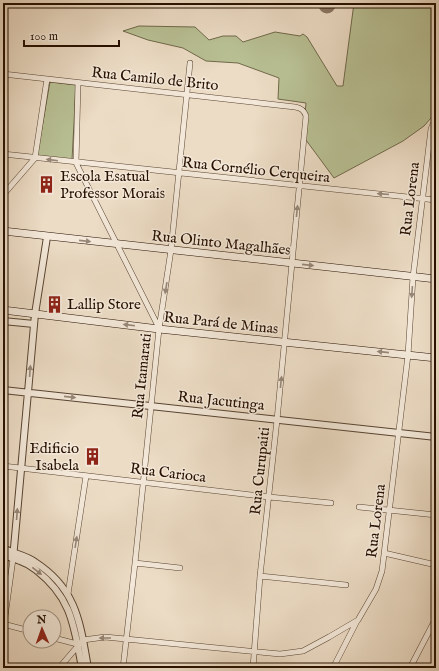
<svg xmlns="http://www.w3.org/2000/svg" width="439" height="671" font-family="'IM FELL English',serif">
<rect width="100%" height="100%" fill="#ecdcc5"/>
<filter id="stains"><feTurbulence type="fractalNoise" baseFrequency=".005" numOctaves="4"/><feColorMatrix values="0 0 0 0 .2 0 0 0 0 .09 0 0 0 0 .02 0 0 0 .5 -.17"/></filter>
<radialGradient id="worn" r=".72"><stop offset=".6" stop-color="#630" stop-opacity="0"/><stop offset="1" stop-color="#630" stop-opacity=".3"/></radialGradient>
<path fill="#b8c094" stroke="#70684a" d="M354 3H436V116L431 118 424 126 403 141 334 178 303 136 306 103 278 99 279 78 238 63 206 61 183 48 148 40 123 31 139 26 195 27 209 40 223 36H236L243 42 275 32 300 36 303 34 307 37 337 86H343Z
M50 82 76 85 72 160 37 156Z"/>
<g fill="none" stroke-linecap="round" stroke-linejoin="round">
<path stroke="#8a7662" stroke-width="17" d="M327 5V3"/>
<defs>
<path id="minor" d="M3 74 295 107C301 108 304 110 306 116L277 420 260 576 253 668
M78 83 76 163 159 328
M3 154 436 200
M3 195 35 158 47 79
M3 466 269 497 331 503
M359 507 436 515
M384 553 436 565
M135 563 180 568
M260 576 346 585
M68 594 86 476
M3 624 30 631
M4 624 13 559
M54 638 77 644
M59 668 83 640 105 637 280 654 303 651 329 637 358 620 376 589 382 571 408 355 413 277 431 129 433 124 436 123
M123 668 135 563 159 329 171 250 190 63
M333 668 357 621
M410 668 436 618"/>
<path id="tertiary" d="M3 321 34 324
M3 390 436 437
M3 550H7C16 554 27 556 35 562 77 589 80 623 88 668
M3 554C8 558 14 558 20 561 26 563 31 566 36 570 72 598 74 626 82 668
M13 559 35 314 47 237"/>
<path id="secondary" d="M3 231 436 279
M3 310 159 329 436 358"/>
</defs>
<use href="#minor" stroke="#584331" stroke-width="6"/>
<use href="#tertiary" stroke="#584331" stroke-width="8"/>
<use href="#secondary" stroke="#271000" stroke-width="8"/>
<use href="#minor" stroke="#f3e8d9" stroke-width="5"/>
<use href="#tertiary" stroke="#f3e8d9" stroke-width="6"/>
<use href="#secondary" stroke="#f3e8d9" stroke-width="7"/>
</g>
<defs><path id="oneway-solid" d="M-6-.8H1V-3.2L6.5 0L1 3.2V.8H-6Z"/></defs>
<g fill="#978777">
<use href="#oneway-solid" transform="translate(52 160) rotate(-173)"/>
<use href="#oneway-solid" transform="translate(383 194) rotate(-175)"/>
<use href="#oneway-solid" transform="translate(297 211) rotate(-84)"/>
<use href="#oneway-solid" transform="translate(85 241) rotate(6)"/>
<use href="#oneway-solid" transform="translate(308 265) rotate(6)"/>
<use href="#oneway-solid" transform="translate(166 288) rotate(99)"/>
<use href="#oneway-solid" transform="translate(412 292) rotate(94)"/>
<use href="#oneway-solid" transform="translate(129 325) rotate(-173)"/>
<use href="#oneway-solid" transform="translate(383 352) rotate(-174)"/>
<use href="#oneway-solid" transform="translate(30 371) rotate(-86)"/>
<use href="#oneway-solid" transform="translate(281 382) rotate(-84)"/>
<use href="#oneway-solid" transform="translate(70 397) rotate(6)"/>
<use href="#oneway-solid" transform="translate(17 514) rotate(-86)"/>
<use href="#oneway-solid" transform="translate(76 542) rotate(-81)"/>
<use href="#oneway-solid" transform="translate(37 571) rotate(38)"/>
<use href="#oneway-solid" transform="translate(105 638) rotate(-180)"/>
</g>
<defs>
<symbol id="building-bare" viewBox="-9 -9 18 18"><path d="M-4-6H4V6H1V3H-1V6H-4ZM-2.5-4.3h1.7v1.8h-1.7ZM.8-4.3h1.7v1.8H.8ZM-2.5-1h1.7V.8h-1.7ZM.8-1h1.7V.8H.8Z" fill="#8f2418" stroke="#f3e8d9" stroke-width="2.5" paint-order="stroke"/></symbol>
</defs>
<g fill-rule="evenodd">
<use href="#building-bare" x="34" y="172" width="25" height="25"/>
<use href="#building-bare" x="42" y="292" width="25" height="25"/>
<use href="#building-bare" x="80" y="444" width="25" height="25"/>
</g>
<g text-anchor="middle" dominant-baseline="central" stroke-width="3" stroke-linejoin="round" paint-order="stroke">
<g font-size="15" fill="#271000" stroke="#f3e8d9">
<text transform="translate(155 79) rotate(6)">Rua Camilo de Brito</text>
<text transform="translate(256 170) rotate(6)">Rua Cornélio Cerqueira</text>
<text transform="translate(410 199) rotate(-83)">Rua Lorena</text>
<text transform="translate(221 243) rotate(6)">Rua Olinto Magalhães</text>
<text transform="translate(221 323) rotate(6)">Rua Pará de Minas</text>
<text transform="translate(142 376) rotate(-84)">Rua Itamarati</text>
<text transform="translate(221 401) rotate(6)">Rua Jacutinga</text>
<text transform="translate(260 471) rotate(-84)">Rua Curupaiti</text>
<text transform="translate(168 473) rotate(7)">Rua Carioca</text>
<text transform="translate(376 521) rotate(-83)">Rua Lorena</text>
</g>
<g font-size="15" fill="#271000" stroke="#f3e8d9" text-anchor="start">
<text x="60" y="176">Escola Esatual<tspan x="60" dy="17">Professor Morais</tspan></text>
<text x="67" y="304">Lallip Store</text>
<text x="79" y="448" text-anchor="end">Edificio<tspan x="79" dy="17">Isabela</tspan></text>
</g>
</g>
<rect width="439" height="671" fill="none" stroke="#ecdcc5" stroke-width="16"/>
<rect x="4" y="4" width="431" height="663" fill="none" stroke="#271000" stroke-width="2"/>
<rect x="8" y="8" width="423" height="655" fill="none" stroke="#271000"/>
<g transform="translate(42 629) rotate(358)"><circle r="19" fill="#f3e8d9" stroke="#a19282"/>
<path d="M0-3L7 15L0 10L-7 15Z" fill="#8f2418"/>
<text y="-6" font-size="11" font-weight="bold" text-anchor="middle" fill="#271000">N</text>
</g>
<path d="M24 40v6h95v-6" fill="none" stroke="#271000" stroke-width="2"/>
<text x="30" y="40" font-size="12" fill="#271000" stroke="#f3e8d9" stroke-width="3" paint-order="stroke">100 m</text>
<rect width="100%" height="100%" filter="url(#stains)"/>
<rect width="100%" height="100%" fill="url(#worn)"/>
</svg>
